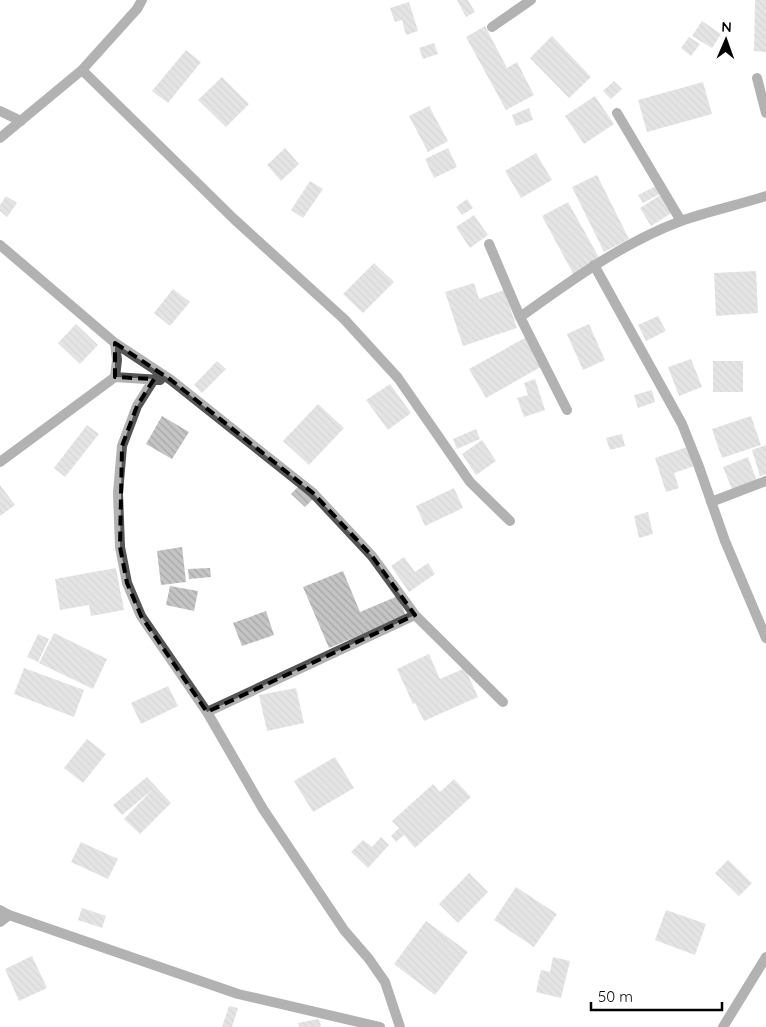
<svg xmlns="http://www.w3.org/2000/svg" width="766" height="1027" font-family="Quicksand,sans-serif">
<defs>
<pattern id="building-back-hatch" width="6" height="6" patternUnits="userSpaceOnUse" patternTransform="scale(1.25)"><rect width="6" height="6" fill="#c4c4c4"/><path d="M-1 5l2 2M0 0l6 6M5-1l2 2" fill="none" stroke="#a7a7a7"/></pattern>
</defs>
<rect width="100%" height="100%" fill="#fff"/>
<path fill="url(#building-back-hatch)" d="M457 0H468L475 12 466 17Z
M755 0H766V52L754 51Z
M409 2 418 31 406 35 402 20 395 22 390 8Z
M702 21 721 34 712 48 692 36Z
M485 26 507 68 517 62 534 95 506 110 466 37Z
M552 36 591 77 569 98 530 58Z
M689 37 700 44 691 56 681 48Z
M434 43 438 54 423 59 419 48Z
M186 50 201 62 168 103 152 91Z
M222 77 249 104 226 127 198 100Z
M614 81 622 89 611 99 603 91Z
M703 82 712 114 647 132 638 100Z
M595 96 614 124 584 144 565 116Z
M429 106 448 141 428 152 409 116Z
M529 108 533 120 516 126 512 115Z
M285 148 299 164 281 181 267 165Z
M448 148 457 167 434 178 425 159Z
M536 153 552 180 521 198 505 171Z
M597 175 629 239 604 252 572 187Z
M310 181 323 189 303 218 291 210Z
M656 186 660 194 643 203 638 195Z
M662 194 673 212 651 226 640 208Z
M6 196 17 203 7 217 0 211V205Z
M467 199 473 208 462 215 456 207Z
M568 202 602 263 575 277 542 216Z
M474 215 488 235 470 248 456 227Z
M374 263 394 282 363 313 343 294Z
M756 271 758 313 716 316 714 273Z
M474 283 479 299 504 290 517 328 463 346 445 292Z
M173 289 190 302 170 326 154 313Z
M658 316 666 331 646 341 638 325Z
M76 324 98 345 80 364 58 343Z
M589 324 605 360 583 370 567 334Z
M530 335 546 364 486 398 469 369Z
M691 359 702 387 679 396 668 367Z
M217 361 226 369 202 393 194 385Z
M713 361H743V392H713Z
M535 379 545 410 524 417 517 398 528 395 524 383Z
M390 384 411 413 388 430 366 400Z
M652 390 655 402 638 408 634 395Z
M318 404 344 428 309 465 283 441Z
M162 416 189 432 172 459 146 444Z
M751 416 761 445 722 458 712 429Z
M87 425 99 434 65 477 54 468Z
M476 429 480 439 457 449 453 439Z
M622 434 625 446 610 450 606 438Z
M482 440 496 461 476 475 462 454Z
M766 445V474L760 476 752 450Z
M687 447 694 466 674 473 679 488 666 492 655 458Z
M748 457 758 484 734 494 723 467Z
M0 485 15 505 0 516Z
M299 486 313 499 305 507 291 494Z
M454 488 463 508 425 526 416 506Z
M648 512 653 534 639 538 634 516Z
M182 547 186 582 161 585 157 551Z
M404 557 415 572 428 563 435 574 409 592 391 566Z
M116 568 124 610 91 616 89 605 60 610 55 579Z
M210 568 211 577 189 579 188 569Z
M343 571 360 612 398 596 406 616 329 648 303 587Z
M170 586 198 591 194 611 166 605Z
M266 611 274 635 242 646 233 623Z
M54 633 107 659 93 689 39 663Z
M38 634 49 639 38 662 27 657Z
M429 654 440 679 465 668 478 697 424 721 415 703 413 704 397 669Z
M24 668 84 690 74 717 14 694Z
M168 686 178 706 141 724 131 703Z
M296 688 304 723 267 731 259 695Z
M87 739 106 754 83 783 64 768Z
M335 757 354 788 313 812 294 781Z
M147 777 171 803 140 834 124 819 152 790 122 815 113 805Z
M454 779 471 797 415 848 404 835 396 842 391 836 399 828 392 821 433 784 440 792Z
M381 837 389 845 368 868 351 852 363 840 372 847Z
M81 842 118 859 108 879 71 862Z
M728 860 752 883 739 896 715 873Z
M469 873 488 892 458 923 439 904Z
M516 887 557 914 534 947 494 920Z
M82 908 106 916 102 928 78 920Z
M666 910 706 924 695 955 655 940Z
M426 921 468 952 435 995 394 964Z
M32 956 47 988 19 1001 5 969Z
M553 957 570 961 561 998 536 992 541 970 550 972Z
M229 1006 238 1008 232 1027H222Z
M319 1019 321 1027H299L298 1023Z"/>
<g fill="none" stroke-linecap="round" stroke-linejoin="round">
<path stroke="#555" stroke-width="10" d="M492 27 531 0
M82 70 234 219 344 319 398 378 470 482 510 521
M757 78 766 113
M0 111 21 121
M617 113 681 221
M0 138 82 70 137 9 142 0
M489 244 520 317 567 410
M0 245 115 343 171 380 313 493 372 556 415 615 503 702
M594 265 682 424 698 464 725 541 766 638
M520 317C571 281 622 243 681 221 709 211 738 205 766 196
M115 343 117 360 115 377
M154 379 137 406 122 446 118 493 120 547 127 583 141 616 207 712 263 809 344 930 369 959 385 982 400 1027
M0 462 115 377 160 380
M711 502 766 481
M207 712 415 615
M0 910 9 915 238 994 380 1027
M0 922 9 915
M723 1027 766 957"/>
</g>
<path d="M0 0H766V1027H0ZM115 343 171 380 313 493 372 556 415 615 207 712 141 616 127 583 120 547 122 446 137 406 154 379 115 377Z" fill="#fff" fill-opacity=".55" fill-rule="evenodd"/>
<path fill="none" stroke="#000" stroke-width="4" stroke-dasharray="10 6" stroke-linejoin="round" d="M115 343 171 380 313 493 372 556 415 615 207 712 141 616 127 583 120 547 122 446 137 406 154 379 115 377Z"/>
<g transform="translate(726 40) rotate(2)" stroke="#ffffff" stroke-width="4" paint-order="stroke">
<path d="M0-4L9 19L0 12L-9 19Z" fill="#000000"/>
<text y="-8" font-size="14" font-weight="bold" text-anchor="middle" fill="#000000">N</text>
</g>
<path d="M591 1002v8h131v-8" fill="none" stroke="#000000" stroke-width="2.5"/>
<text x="598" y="1002" font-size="15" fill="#000000" stroke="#ffffff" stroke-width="4" paint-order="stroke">50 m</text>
</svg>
